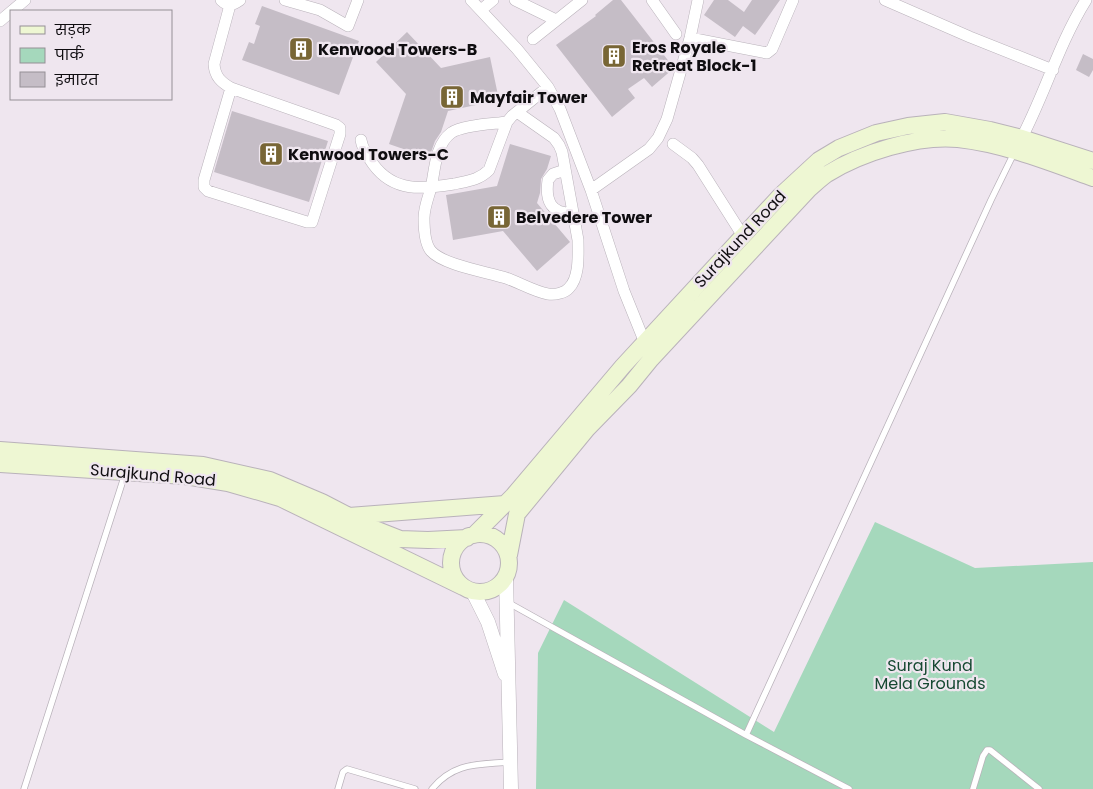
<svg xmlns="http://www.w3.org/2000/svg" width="1093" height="789" font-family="Poppins,'Noto Sans Devanagari',sans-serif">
<rect width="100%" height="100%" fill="#efe6ef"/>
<path fill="#a5d8bc" d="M875 522 975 568 1093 562V789H536L538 653 564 600 774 732Z"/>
<path fill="#c5bdc6" d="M613 0H621L674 68 652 87 644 78 628 89 635 98 612 117 556 45 596 16 595 15Z
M714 0H728L744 12 752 0H780L755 35 743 26 735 37 704 15Z
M262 6 359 41 339 95 242 60 249 42 254 44 260 26 255 24Z
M407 32 441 68 490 57 499 100 448 111 441 132 435 141 429 158 389 144 406 94 376 62Z
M1083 54 1093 59V70L1089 77 1076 70Z
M232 111 328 141 309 202 214 172Z
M510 144 551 156 547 169 541 179 540 193 537 203 570 242 537 271 503 231 453 240 446 195 497 186Z"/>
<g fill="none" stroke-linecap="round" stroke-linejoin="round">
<defs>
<path id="service" d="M507 602 746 735 849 789
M746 735 991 200 1014 153
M24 789 125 474
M338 789 343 772 347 769 415 789
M432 789C454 762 478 765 509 762
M973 789 983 756 987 750H990L1039 789"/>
<path id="minor" d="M221 0C228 7 233 5 240 0
M285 0 320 10 348 26 358 0
M471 0 517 49 548 87 560 109 591 190 624 291 647 348
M515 0 556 20
M652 0 676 34
M885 0 970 37 1053 70
M230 5 214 64C215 77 221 82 231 88L336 125 340 128V134L312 222H307L208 191 204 187V180L231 88
M481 10 493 0
M0 21 25 0
M690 38 767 53 772 49 793 0
M533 39 582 0
M507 122C493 124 462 125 451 133 435 145 435 170 431 188 428 198 424 208 424 218 424 227 425 244 431 251 443 265 487 272 506 278 518 282 535 292 548 294 555 295 565 293 569 288 580 277 578 254 578 240L562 152 559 145 554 138 517 112
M361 140C362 148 368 157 373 164 394 193 423 189 454 184 468 181 479 180 489 170L507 122 512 116 548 87
M1019 143C1044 97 1058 45 1086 0
M673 144 692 158 698 165 743 236
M565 170 553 174 548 180C545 201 551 214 573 213
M591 190 649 149 658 138 667 119 690 38 698 0"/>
<path id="tertiary" d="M506 577 511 789
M473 592 488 622 505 674"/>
<path id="secondary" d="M0 450 203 465 270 480 322 502 372 528 400 539 428 540 467 538
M0 464 185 476 228 483 280 498 463 587
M349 516 505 504
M451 563a29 29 0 1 1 58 0a29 29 0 1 1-58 0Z
M474 535 513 496 623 366 780 196 819 160 839 148 876 133 908 126 945 122 990 130 1022 138 1093 161
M509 555 517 514 587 429 629 386 651 359 809 189C815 184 820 179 827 174 861 153 917 135 958 139 1004 144 1049 162 1093 178"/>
</defs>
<use href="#service" stroke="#b9b2ba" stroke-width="7"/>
<use href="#minor" stroke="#b9b2ba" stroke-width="12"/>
<use href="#tertiary" stroke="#b9b2ba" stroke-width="15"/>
<use href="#secondary" stroke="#b9b2ba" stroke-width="18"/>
<use href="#service" stroke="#fff" stroke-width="5.5"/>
<use href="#minor" stroke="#fff" stroke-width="11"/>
<use href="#tertiary" stroke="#fff" stroke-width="14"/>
<use href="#secondary" stroke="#eef7d3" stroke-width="16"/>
</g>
<defs>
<symbol id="building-square" viewBox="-11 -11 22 22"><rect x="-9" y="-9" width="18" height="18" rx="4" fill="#786635" stroke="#efe6ef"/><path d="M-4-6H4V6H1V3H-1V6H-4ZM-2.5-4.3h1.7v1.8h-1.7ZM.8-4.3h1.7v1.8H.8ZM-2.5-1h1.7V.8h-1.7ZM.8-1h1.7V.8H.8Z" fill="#fff"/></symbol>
</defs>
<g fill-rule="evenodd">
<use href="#building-square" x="287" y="35" width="28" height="28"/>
<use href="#building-square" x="600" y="42" width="28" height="28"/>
<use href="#building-square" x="438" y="83" width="28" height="28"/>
<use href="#building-square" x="257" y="140" width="28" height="28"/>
<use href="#building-square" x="485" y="203" width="28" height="28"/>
</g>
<g text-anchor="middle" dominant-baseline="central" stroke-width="4.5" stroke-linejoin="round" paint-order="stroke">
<g font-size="16" font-weight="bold" fill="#0f0d10" stroke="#efe6ef" text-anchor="start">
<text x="632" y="47">Eros Royale<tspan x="632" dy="18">Retreat Block-1</tspan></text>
<text x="318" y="49">Kenwood Towers-B</text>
<text x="470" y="97">Mayfair Tower</text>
<text x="288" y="154">Kenwood Towers-C</text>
<text x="516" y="217">Belvedere Tower</text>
</g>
<g font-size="16" fill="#0f0d10" stroke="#efe6ef">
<text transform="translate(740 239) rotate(-47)">Surajkund Road</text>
<text transform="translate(153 475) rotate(5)">Surajkund Road</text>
</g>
<g font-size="16" fill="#164932" stroke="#efe6ef">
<text x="930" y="665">Suraj Kund<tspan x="930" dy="18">Mela Grounds</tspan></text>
</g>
</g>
<rect x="10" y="10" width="162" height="90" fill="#efe6ef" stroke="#958f96"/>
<rect x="20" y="26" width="25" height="8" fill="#eef7d3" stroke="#958f96"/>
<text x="55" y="35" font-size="15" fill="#0f0d10">सड़क</text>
<rect x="20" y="48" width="25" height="15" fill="#a5d8bc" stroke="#958f96"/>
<text x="55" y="60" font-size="15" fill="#0f0d10">पार्क</text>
<rect x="20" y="72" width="25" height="15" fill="#c5bdc6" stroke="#958f96"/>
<text x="55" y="85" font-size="15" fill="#0f0d10">इमारत</text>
</svg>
